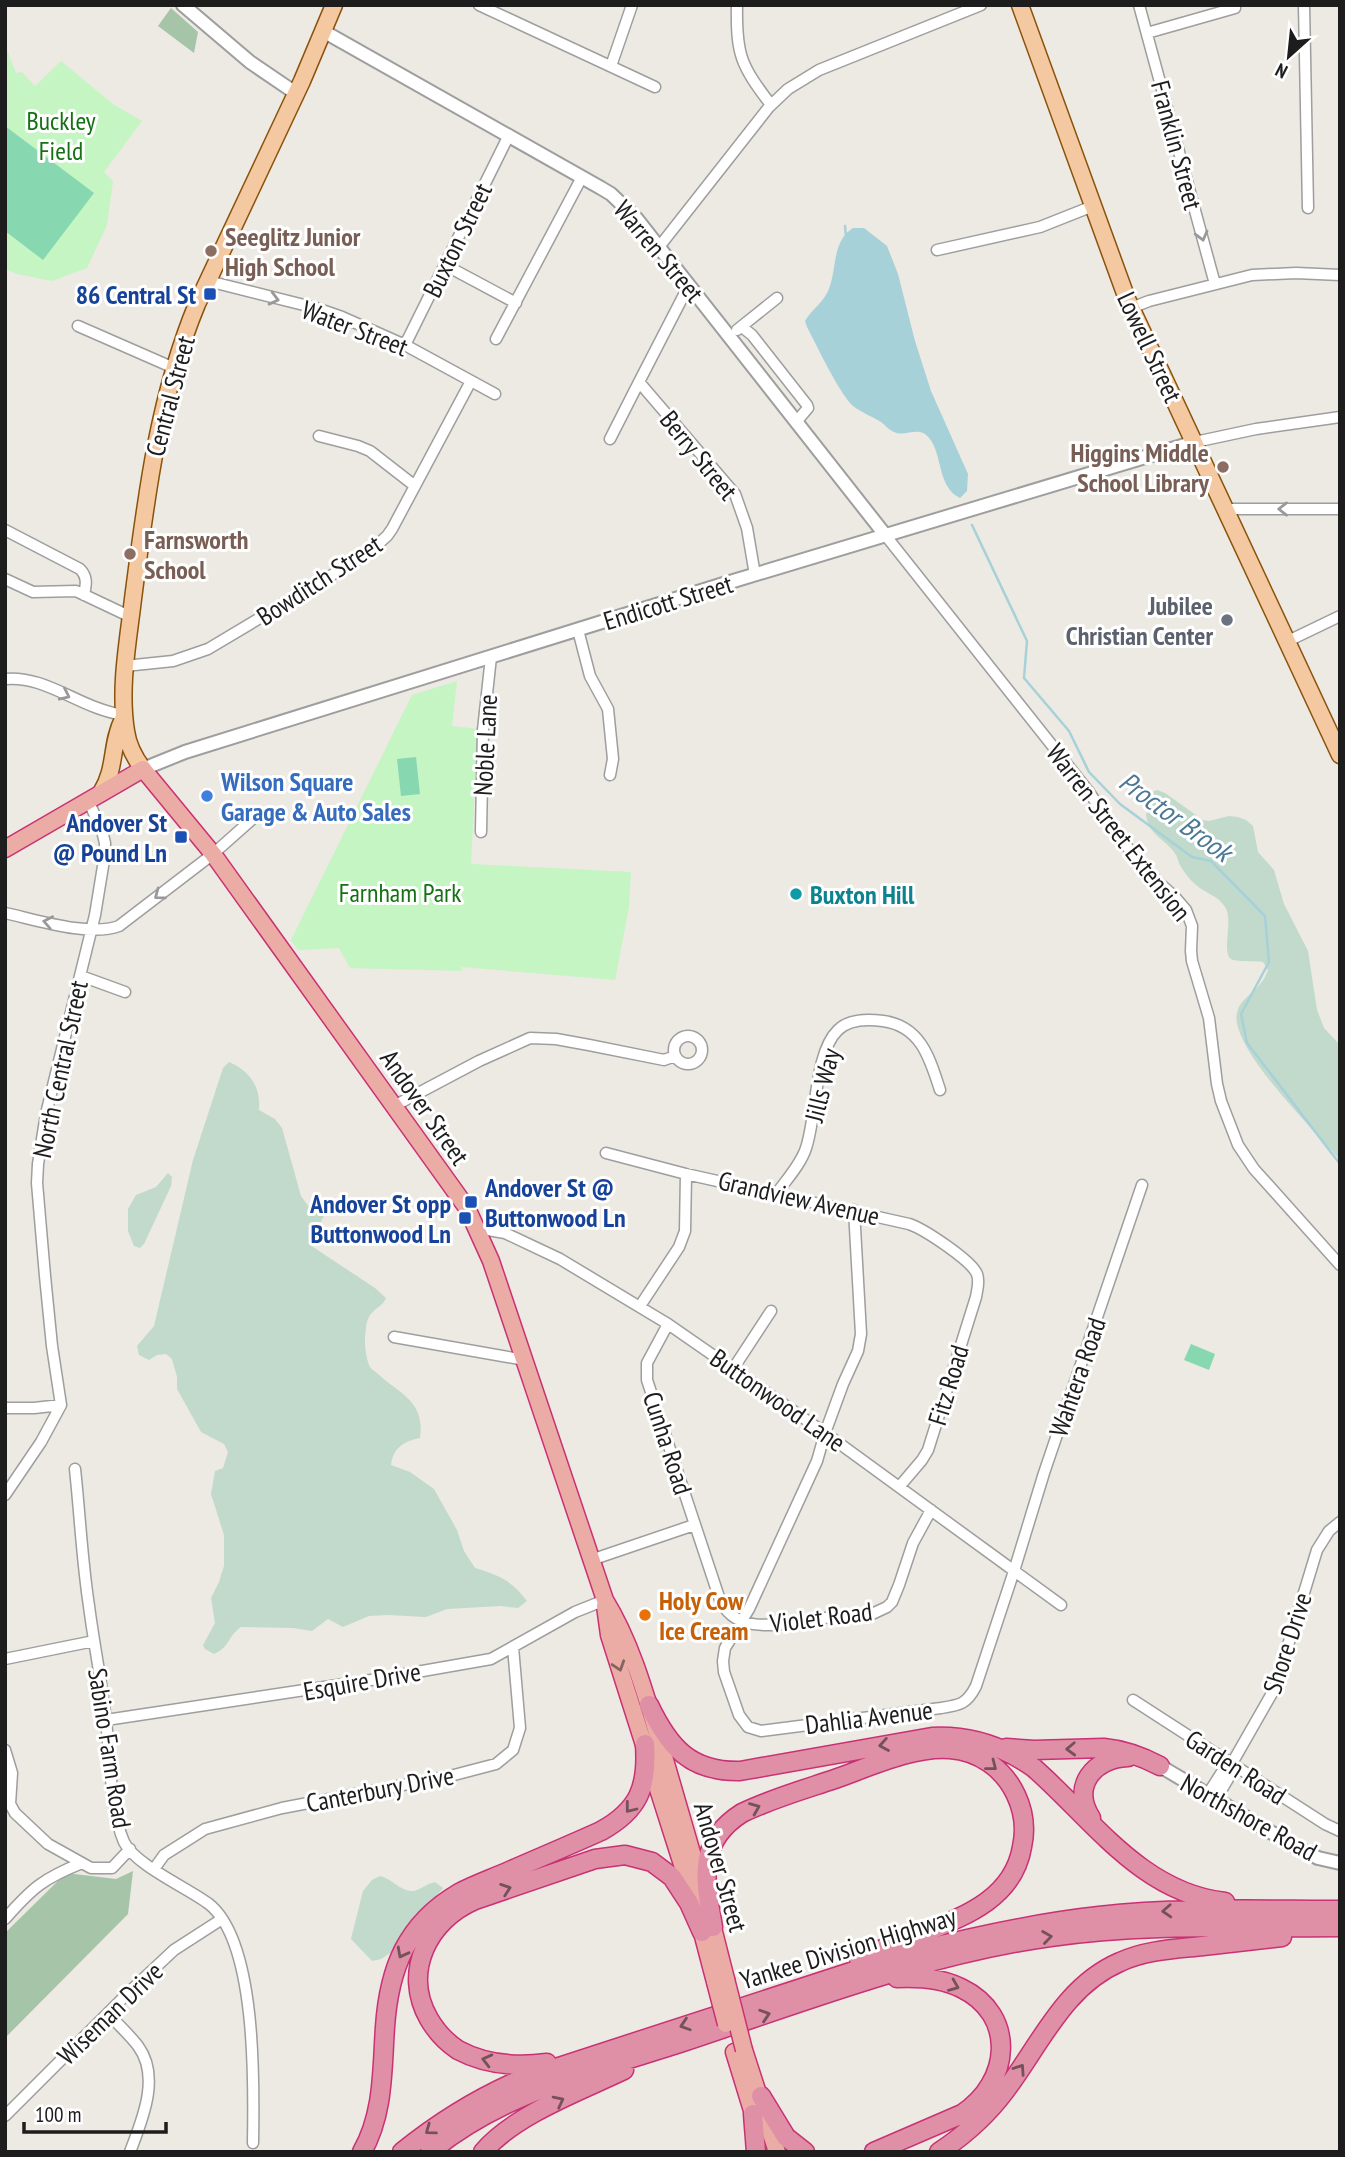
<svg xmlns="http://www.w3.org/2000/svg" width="1345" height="2157" font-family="'PT Sans Narrow',sans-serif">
<rect width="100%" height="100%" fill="#ede9e3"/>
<path fill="#c1dacc" d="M1157 790 1165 793 1203 820 1209 821 1229 816 1238 817 1246 820 1253 826 1258 852 1274 870 1284 904 1308 951 1317 1010 1324 1028 1340 1045C1340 1057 1340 1069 1340 1081 1339 1091 1336 1100 1340 1110V1160C1317 1133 1229 1047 1237 1013 1239 1000 1253 994 1260 984 1264 980 1266 975 1268 970L1263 962C1257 961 1235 962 1231 959 1221 951 1234 919 1225 907 1218 895 1204 893 1195 884 1190 880 1185 873 1181 867 1178 863 1178 856 1174 852 1165 839 1148 835 1146 814L1150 809V796L1152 792Z
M229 1062C250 1071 261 1087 259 1110L275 1119 282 1128 301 1196 309 1207H317L322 1204 327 1205C325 1219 314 1231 310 1245L375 1288 386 1298C381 1310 368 1308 366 1328 364 1339 365 1357 370 1367 372 1370 375 1371 378 1374 401 1395 425 1401 420 1438 404 1441 393 1448 391 1465L410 1472 434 1489 457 1530 464 1551 475 1568C499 1575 512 1581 527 1601L518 1608 500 1606 447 1609 426 1617 388 1615 369 1616 343 1627 328 1619 312 1631 293 1628 241 1627C227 1637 231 1646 214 1654L205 1649 203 1645 215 1623 211 1598 219 1582 224 1566V1535L211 1494 215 1471 223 1468 228 1452 224 1444 201 1432 177 1389V1377L172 1359 166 1354 157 1355 149 1360 139 1355 137 1346 154 1326 193 1160 223 1068Z
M168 1173 172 1177 171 1186 144 1244 140 1248 134 1246 128 1231V1209L136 1195 156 1187Z
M380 1876C391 1878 401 1892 413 1891 420 1890 426 1884 435 1882L443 1888 393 1951 381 1959 372 1961 351 1939 363 1891 372 1880Z"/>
<path fill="#a6c4a8" d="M171 8 198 32 194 53 158 26Z
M133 1871 128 1914 5 2038V1933L66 1873 116 1879Z"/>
<path fill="#c4f5c3" d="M5 45 16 73 22 72 35 86 61 61 113 104 142 121 104 172 113 181 107 225 87 268 52 281 17 274 5 269Z
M457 681 452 726 478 729 471 864 631 872 629 907 615 980 462 967 461 971 350 968 339 948 298 950 291 940 412 695Z"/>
<path fill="#87d7b0" d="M5 126 94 193 43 260 5 231Z
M416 757 420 794 401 796 397 759Z
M1191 1344 1215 1354 1209 1370 1184 1360Z"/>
<path fill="#a7d1d8" d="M853 228H864L887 246 898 274 915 341 931 391 968 474 967 491 960 498C935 486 944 448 925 434 915 428 904 437 894 432 889 430 885 425 881 422 872 416 862 413 853 406 839 393 817 346 807 327L805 321C812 309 824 302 829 289 837 268 832 241 853 228Z"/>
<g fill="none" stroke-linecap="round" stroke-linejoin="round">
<path stroke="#a7d1d8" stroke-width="2.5" d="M845 226 846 236
M972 525 1027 641 1024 678 1069 731 1089 772 1120 804 1192 857 1211 861 1265 916 1269 962 1241 1014 1247 1043 1340 1164"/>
<defs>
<path id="minor" d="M479 5 655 87
M737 5C736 56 741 65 771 105
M1139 5 1215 284
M1304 5 1308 208
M1147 33 1235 8
M611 66 632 5
M659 247 769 107 788 89 819 70 981 5
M937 250 1040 227 1093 206
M445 265 516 303
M208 281 316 308 342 317 405 345 495 394
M689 285 639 382 735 494 747 528 755 575
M1131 308 1149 301 1252 275 1296 273 1340 275
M78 326 174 368
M742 327 752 335 807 405 808 408 796 422
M737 330 777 298
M496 339 582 177
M405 345 509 135
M319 436 358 446 370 451 415 486
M610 439 639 382
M1195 442 1256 429 1340 417
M1226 509H1340
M5 530 80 569C88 577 86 585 84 595
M886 536 1089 792 1122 841 1157 881 1174 896 1186 910 1192 926 1191 951 1192 961 1209 1018 1217 1084 1221 1101 1238 1145 1254 1169 1340 1265
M5 579 33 592 76 591 131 617
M578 630 590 676 608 709 613 759 610 775
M1286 642 1340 616
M125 666 173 661 208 649 367 554 387 536 392 529 471 381
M5 679C47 675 80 709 124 715
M481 832 483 730 491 657
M5 913C37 920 89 937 119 926L213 854 258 814
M81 976 125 992
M674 1050a14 14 0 1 1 28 0a14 14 0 1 1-28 0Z
M394 1106 479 1061 530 1038 556 1039 589 1045 664 1060 675 1056
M606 1153 686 1174 909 1224C924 1229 971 1260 977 1274 980 1282 977 1290 976 1297L928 1450 922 1460 899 1487
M777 1193C787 1179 801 1164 806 1148 817 1116 814 1053 838 1030 849 1019 868 1019 883 1021 921 1026 930 1059 940 1090
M854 1210 861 1334 858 1351 843 1384 825 1433 817 1461 749 1609 725 1648 723 1661 724 1672 739 1715 748 1727 761 1731 941 1708C960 1705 967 1704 976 1686L1014 1571 1044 1473 1142 1185
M477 1228 505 1233 560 1259 668 1324 825 1433 1061 1605
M640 1306 679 1247 685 1231 686 1174
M668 1324 647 1363V1380L719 1597C734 1638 784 1623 817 1619 835 1616 853 1616 872 1614L887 1607 892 1602 899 1585 913 1543 931 1510
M394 1337 525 1360
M733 1369 771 1311
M5 1408H34L61 1405
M75 1469C80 1515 82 1561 89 1606 94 1645 102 1683 106 1722 111 1759 109 1807 124 1842 135 1865 188 1888 209 1904 257 1942 254 2086 253 2143
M5 1495 41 1442 61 1405 52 1346 45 1276 37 1183 38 1164 46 1114 95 915 105 854V843L102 831 88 800
M591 1560 694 1525
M5 1659 94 1641
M1133 1700 1325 1824 1340 1831
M106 1720 371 1680 491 1659 575 1612 605 1600
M5 1750 12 1773 10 1804 15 1813 48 1844 91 1868H112L130 1849
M1208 1794 1222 1772 1231 1765 1275 1688 1317 1550 1329 1531 1340 1522
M1216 1799 1228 1779 1231 1765
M154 1869 164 1855 205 1829 282 1808 450 1776 496 1764 513 1750 520 1728 513 1647
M5 1919C32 1888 44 1878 82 1863
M108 2013C117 2024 129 2034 138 2046 161 2077 142 2120 130 2152
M5 2116 127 1994 174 1950 222 1919"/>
<path id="tertiary" d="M183 5 250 62 297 94
M323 31 601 188 611 194 636 218 886 536
M143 769 185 752 730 582 1195 442
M1160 1766 1294 1846 1318 1858 1340 1863"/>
<path id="primary" d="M1020 5 1127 299 1340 755
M143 769C134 757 128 746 126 731 119 688 128 642 133 599 146 498 158 398 197 304L302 81 334 5
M101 793C117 767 110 745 123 719"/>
<path id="trunk" d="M5 849 143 769 213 854 467 1208 491 1261 605 1600C632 1644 646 1696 661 1746 675 1794 689 1842 703 1891
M605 1606 609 1635 694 1902 715 1982
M710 1916 726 1979
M744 2050 777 2152
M734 2052 757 2127"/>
<path id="motorway" d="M649 1705C669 1747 690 1772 740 1771L932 1737C970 1735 1003 1746 1034 1768 1093 1820 1142 1893 1225 1902
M1006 1748 1034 1750 1104 1748C1125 1750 1141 1756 1160 1766
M1091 1818C1071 1787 1093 1758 1128 1757
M713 1927C705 1880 696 1842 742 1813 771 1799 802 1790 832 1780 867 1768 913 1746 950 1749 979 1751 1004 1769 1016 1795 1024 1812 1026 1829 1022 1847 1013 1900 962 1917 918 1935 898 1942 878 1951 859 1959
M547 2063C517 2067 486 2065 458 2050 446 2042 436 2031 429 2019 402 1972 428 1920 475 1900L595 1859 625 1855 652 1862 672 1877 689 1903 702 1932
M761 2096 786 2137 805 2152
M753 2114 756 2152
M362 2152C384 2113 382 2070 385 2027 389 1969 406 1924 459 1893 474 1885 491 1879 507 1872 539 1858 570 1845 601 1831 639 1810 648 1787 645 1744
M402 2152C439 2122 478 2098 522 2079L909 1953C972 1937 1034 1923 1099 1916 1179 1907 1259 1910 1340 1910
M430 2152C501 2093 593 2071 680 2043 801 2003 923 1955 1050 1937 1145 1923 1243 1928 1340 1927
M483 2152C514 2115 580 2091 624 2070
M874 2152 962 2114C1011 2082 1017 2015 961 1988 941 1978 919 1977 897 1978
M939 2152C965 2135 987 2115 1005 2091 1040 2045 1064 1986 1120 1962 1146 1950 1175 1949 1203 1946 1229 1943 1256 1940 1282 1937"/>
</defs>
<use href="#minor" stroke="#9e9e9e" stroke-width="13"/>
<use href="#tertiary" stroke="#9e9e9e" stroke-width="16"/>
<use href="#primary" stroke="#8a530b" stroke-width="19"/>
<use href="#trunk" stroke="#ca3175" stroke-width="19"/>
<use href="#motorway" stroke="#ca3175" stroke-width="21"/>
<use href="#minor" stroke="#fff" stroke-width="10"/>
<use href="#tertiary" stroke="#fff" stroke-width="12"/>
<use href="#primary" stroke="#f4c8a1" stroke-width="16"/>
<use href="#trunk" stroke="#eaaca4" stroke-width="16"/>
<use href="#motorway" stroke="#df90a7" stroke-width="18"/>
<defs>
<path id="trunk-bridge" d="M726 1979 744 2050
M715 1982 726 2024"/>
</defs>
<use href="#trunk-bridge" stroke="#ca3175" stroke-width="19" stroke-linecap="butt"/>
<use href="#trunk-bridge" stroke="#eaaca4" stroke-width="16"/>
</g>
<defs><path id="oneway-chevron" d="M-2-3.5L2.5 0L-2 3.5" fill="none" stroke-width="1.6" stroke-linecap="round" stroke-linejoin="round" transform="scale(1.75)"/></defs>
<g stroke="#999">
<use href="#oneway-chevron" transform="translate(1202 236) rotate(75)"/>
<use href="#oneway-chevron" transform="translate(274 299) rotate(14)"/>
<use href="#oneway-chevron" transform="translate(1283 509) rotate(180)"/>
<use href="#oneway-chevron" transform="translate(65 695) rotate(25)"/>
<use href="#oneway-chevron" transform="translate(159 895) rotate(143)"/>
<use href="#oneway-chevron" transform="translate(48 922) rotate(-169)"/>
</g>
<use stroke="#846460" href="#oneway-chevron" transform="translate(619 1666) rotate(72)"/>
<g stroke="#74515b">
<use href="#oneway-chevron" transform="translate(884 1745) rotate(170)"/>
<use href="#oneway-chevron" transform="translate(1071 1749) rotate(178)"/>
<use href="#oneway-chevron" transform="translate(992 1766) rotate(38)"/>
<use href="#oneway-chevron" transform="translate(630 1808) rotate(128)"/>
<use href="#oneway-chevron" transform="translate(755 1808) rotate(-22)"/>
<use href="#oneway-chevron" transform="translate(506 1889) rotate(-19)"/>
<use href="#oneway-chevron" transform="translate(1167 1911) rotate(177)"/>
<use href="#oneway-chevron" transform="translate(1047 1937) rotate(-8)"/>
<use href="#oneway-chevron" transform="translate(402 1953) rotate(118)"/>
<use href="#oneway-chevron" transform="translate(954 1986) rotate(22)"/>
<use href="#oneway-chevron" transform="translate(765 2015) rotate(-18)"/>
<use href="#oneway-chevron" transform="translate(685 2025) rotate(162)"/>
<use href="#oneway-chevron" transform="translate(487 2060) rotate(-166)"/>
<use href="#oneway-chevron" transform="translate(1020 2069) rotate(-56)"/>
<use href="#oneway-chevron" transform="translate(559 2101) rotate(-27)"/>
<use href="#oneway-chevron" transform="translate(430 2130) rotate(144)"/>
</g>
<g fill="#8d6e63" stroke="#fff" stroke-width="2.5">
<circle cx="211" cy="251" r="7"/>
<circle cx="1223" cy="467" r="7"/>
<circle cx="130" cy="554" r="7"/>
</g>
<g fill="#1a4fb4" stroke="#fff" stroke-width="2.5">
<rect x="203" y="287" width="14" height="14" rx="3.5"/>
<rect x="174" y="830" width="14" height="14" rx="3.5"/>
<rect x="464" y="1195" width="14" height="14" rx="3.5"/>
<rect x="458" y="1211" width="14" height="14" rx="3.5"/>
</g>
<circle fill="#6b7280" stroke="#fff" stroke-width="2.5" cx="1227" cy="620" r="7"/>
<circle fill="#3f7fe0" stroke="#fff" stroke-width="2.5" cx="207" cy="796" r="7"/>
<circle fill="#0f9aa8" stroke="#fff" stroke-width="2.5" cx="796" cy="894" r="7"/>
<circle fill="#e8710a" stroke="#fff" stroke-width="2.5" cx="645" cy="1615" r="7"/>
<g text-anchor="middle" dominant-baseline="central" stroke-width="6" stroke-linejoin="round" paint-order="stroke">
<g font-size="26" fill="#157214" stroke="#fff">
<text x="61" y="120">Buckley<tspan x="61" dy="30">Field</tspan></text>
<text x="400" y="892">Farnham Park</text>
</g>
<g font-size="26" fill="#1d1d1d" stroke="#fff">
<text transform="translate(1177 145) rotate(75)">Franklin Street</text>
<text transform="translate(457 240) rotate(-64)">Buxton Street</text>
<text transform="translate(659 251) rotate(50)">Warren Street</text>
<text transform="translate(355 328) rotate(21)">Water Street</text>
<text transform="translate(1150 347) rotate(65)">Lowell Street</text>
<text transform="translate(170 396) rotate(-75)">Central Street</text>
<text transform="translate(699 455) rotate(51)">Berry Street</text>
<text transform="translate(319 580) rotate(-33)">Bowditch Street</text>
<text transform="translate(668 602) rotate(-17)">Endicott Street</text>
<text transform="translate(485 745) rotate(-87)">Noble Lane</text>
<text transform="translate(1119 832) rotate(52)">Warren Street Extension</text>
<text transform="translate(60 1069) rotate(-78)">North Central Street</text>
<text transform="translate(822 1085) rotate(-76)">Jills Way</text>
<text transform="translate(425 1107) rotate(55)">Andover Street</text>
<text transform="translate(799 1198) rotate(13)">Grandview Avenue</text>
<text transform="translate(1077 1377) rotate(-71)">Wahtera Road</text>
<text transform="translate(948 1385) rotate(-73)">Fitz Road</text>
<text transform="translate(778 1400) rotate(35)">Buttonwood Lane</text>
<text transform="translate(668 1443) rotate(72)">Cunha Road</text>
<text transform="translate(821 1617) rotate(-7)">Violet Road</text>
<text transform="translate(1287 1643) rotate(-72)">Shore Drive</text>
<text transform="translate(362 1681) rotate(-10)">Esquire Drive</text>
<text transform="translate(869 1717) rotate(-7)">Dahlia Avenue</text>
<text transform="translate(110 1748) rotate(81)">Sabino Farm Road</text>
<text transform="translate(1236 1767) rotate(33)">Garden Road</text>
<text transform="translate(380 1789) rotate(-11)">Canterbury Drive</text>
<text transform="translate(1249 1817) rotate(29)">Northshore Road</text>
<text transform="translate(721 1867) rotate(74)">Andover Street</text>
<text transform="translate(848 1948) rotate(-17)">Yankee Division Highway</text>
<text transform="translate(110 2013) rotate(-44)">Wiseman Drive</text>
</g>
<g font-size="26" font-weight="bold" fill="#785e54" stroke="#fff" text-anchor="start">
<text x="225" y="236">Seeglitz Junior<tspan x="225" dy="30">High School</tspan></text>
<text x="1209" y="452" text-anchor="end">Higgins Middle<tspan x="1209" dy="30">School Library</tspan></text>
<text x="144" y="539">Farnsworth<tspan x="144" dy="30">School</tspan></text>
</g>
<g font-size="26" font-weight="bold" fill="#164399" stroke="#fff" text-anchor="end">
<text x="196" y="294">86 Central St</text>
<text x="167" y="822">Andover St<tspan x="167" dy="30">@ Pound Ln</tspan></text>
<text x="485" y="1187" text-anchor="start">Andover St @<tspan x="485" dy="30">Buttonwood Ln</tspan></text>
<text x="451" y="1203">Andover St opp<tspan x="451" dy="30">Buttonwood Ln</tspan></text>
</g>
<g font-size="26" font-weight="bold" fill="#5b616d" stroke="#fff" text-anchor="end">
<text x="1213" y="605">Jubilee<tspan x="1213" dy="30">Christian Center</tspan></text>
</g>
<g font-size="26" font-weight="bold" fill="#366cbe" stroke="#fff" text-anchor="start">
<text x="221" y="781">Wilson Square<tspan x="221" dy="30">Garage &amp; Auto Sales</tspan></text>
</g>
<g font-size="26" font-weight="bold" fill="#0d838f" stroke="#fff" text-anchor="start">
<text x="810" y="894">Buxton Hill</text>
</g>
<g font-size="26" font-weight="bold" fill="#c56008" stroke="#fff" text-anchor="start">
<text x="659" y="1600">Holy Cow<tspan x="659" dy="30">Ice Cream</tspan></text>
</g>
<g font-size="28" font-style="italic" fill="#4b7895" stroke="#fff">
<text transform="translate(1176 816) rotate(36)">Proctor Brook</text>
</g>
</g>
<rect width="1345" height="2157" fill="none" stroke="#1d1d1d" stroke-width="14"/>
<g transform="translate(1289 56) rotate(207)" stroke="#ffffff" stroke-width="5" paint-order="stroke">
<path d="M0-5L12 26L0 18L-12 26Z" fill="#1d1d1d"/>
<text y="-10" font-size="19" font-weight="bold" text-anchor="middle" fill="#1d1d1d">N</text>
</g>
<path d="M24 2122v10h142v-10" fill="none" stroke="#1d1d1d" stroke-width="3.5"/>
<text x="35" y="2122" font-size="21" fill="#1d1d1d" stroke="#ffffff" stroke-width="5" paint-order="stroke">100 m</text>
</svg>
